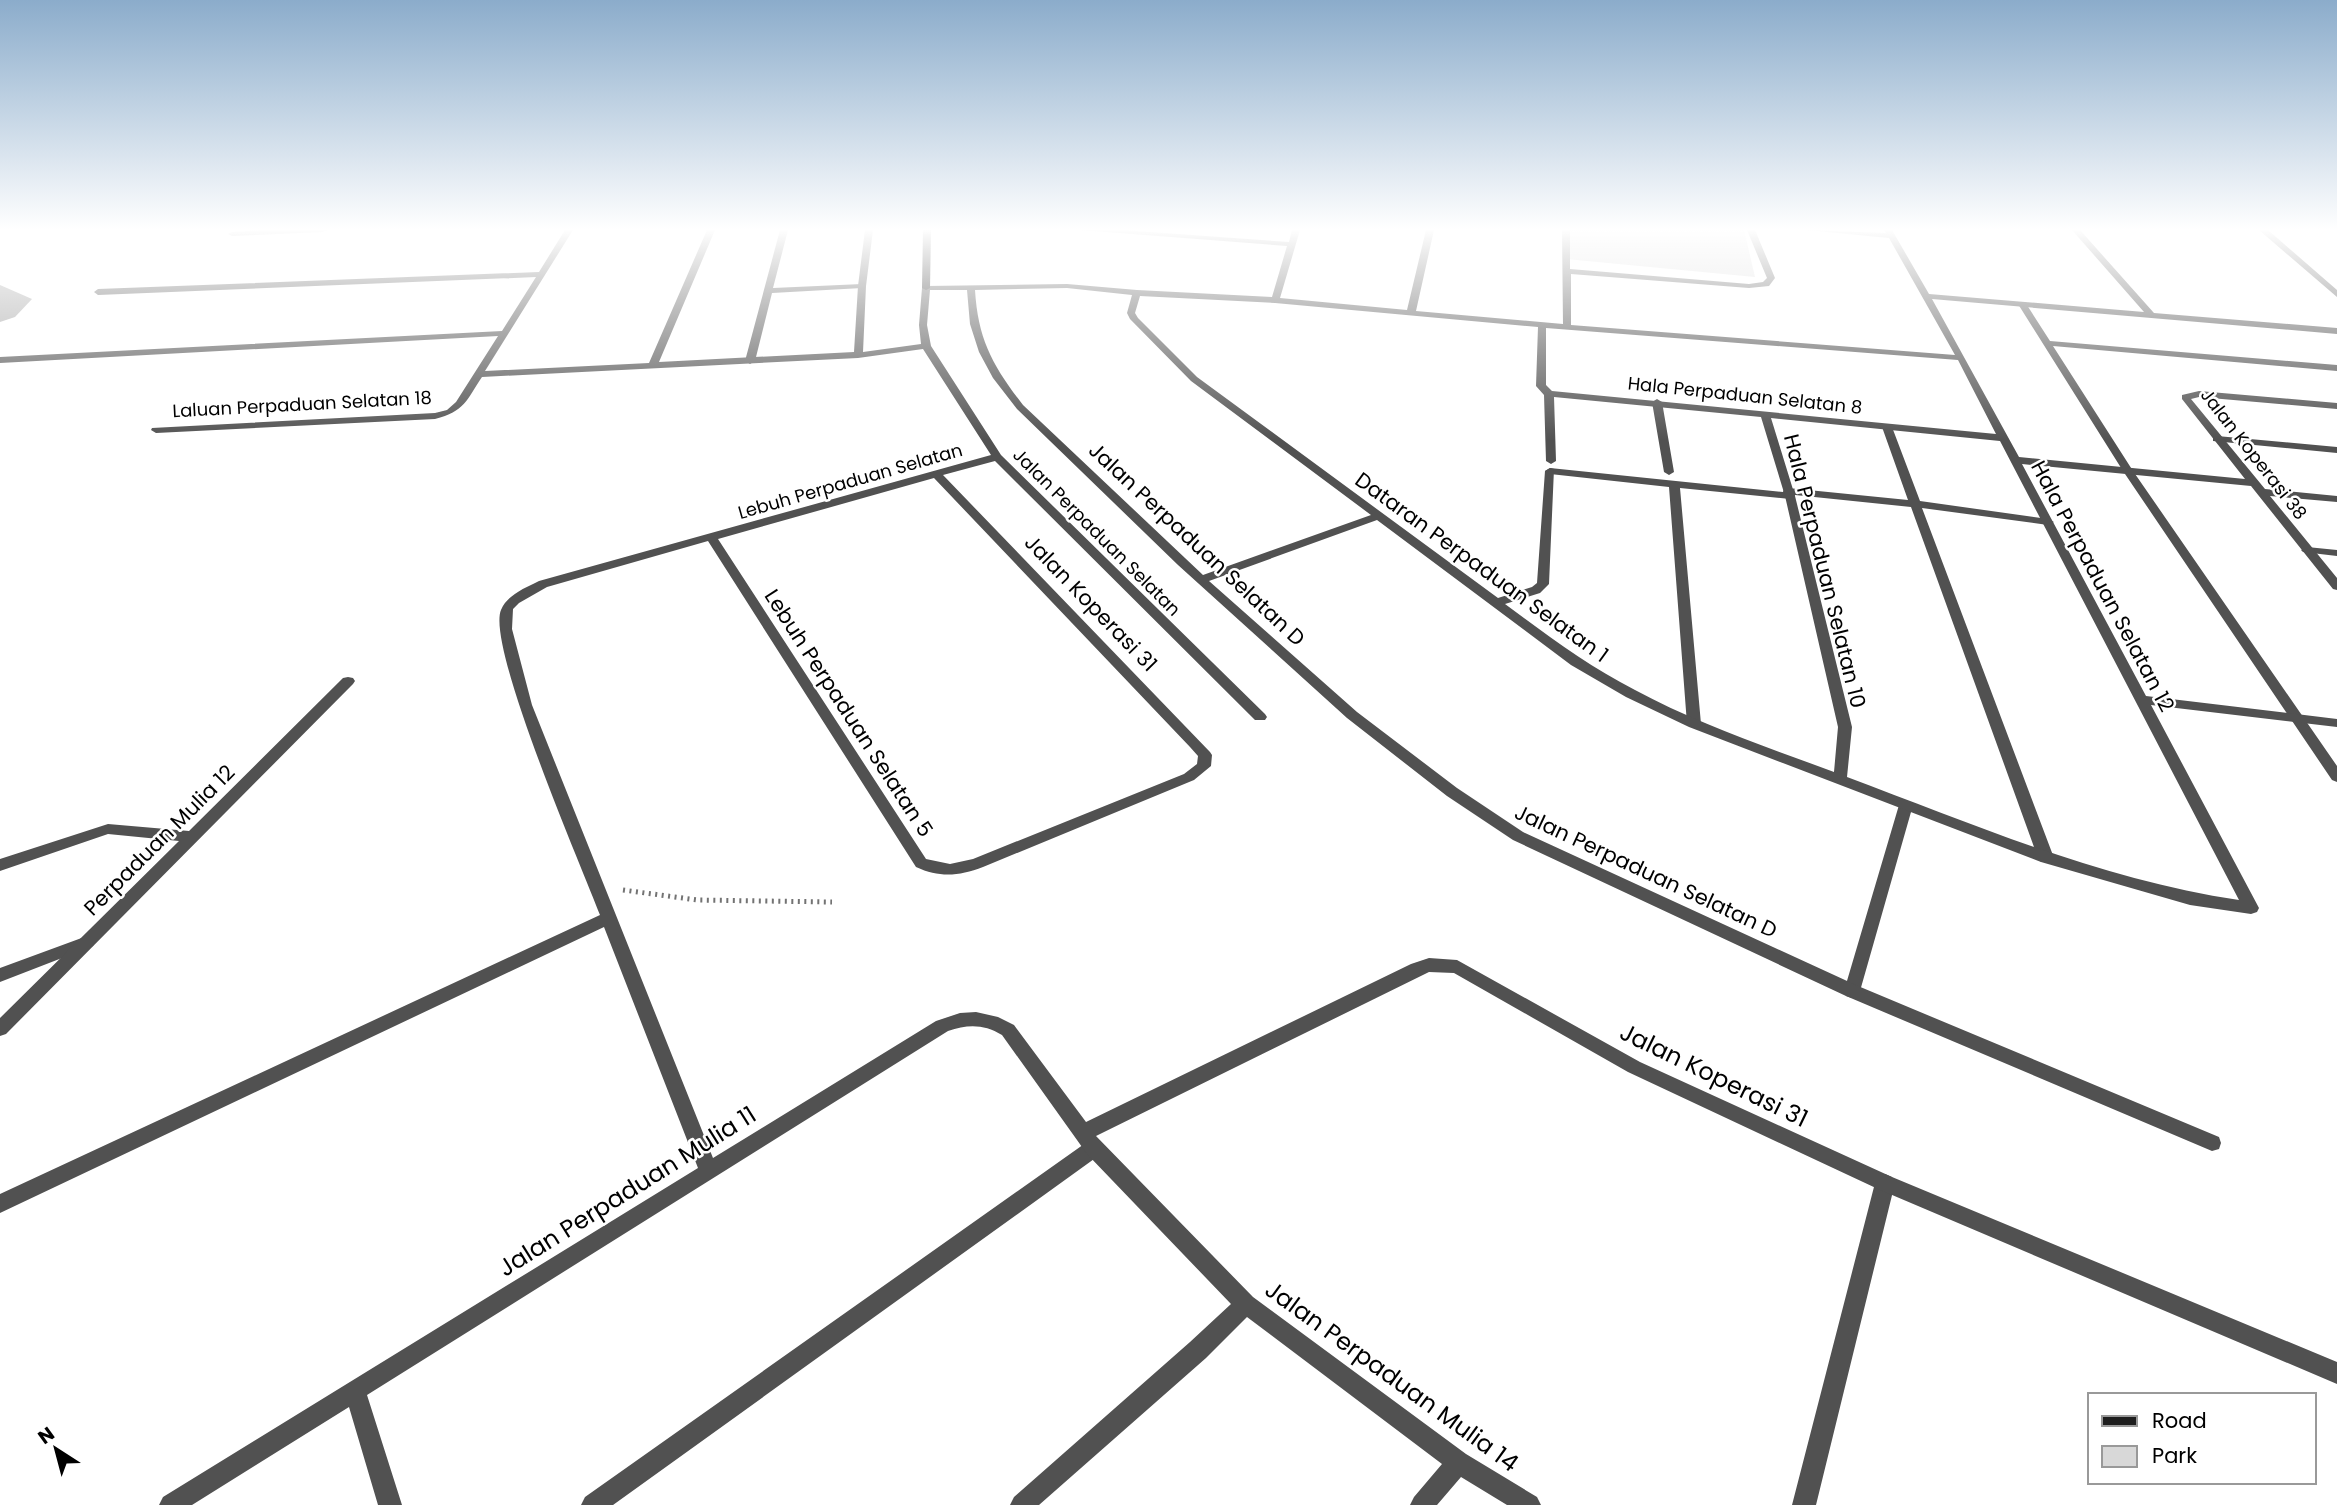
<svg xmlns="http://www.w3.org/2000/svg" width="2337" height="1505" font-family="Poppins,sans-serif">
<rect width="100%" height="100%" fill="#fff"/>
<path fill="#d8d8d8" d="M1568 230H1744L1755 277 1566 259Z"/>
<path fill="#9f9f9f" d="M0 285 32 299 15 317 0 322Z"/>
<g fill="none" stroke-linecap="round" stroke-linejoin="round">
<path stroke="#737373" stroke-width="5" stroke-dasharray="2 4.5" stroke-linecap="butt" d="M623 890 697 900 832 902"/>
<path fill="#515151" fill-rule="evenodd" d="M780 230H788L773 288 862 284 866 286 862 288 772 293 755 361 750 364 745 361Z
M2019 302H2025L2050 341 2337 365V371L2053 346 2133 471 2337 766V782L2332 780 2123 471 2018 304Z
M1657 399 1662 402 1674 472 1669 475 1664 472 1652 402Z
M1887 424 1892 427 1920 501 2048 519 2054 522 2048 525 1922 508 2054 858 2051 862H2041L2038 858 1911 507 1795 495 1794 498 1790 499 1680 488 1701 724 1694 728 1687 724 1669 487 1550 474 1545 471 1550 468 1783 492 1784 489 1788 488 1908 500 1882 427Z
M2217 436 2337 447V453L2213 441V437Z
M2307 547 2337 550V556L2303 552 2301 550Z
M1906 800 1913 805 1860 991 1858 996 1852 998 1846 996 1844 991 1899 805Z
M87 936 93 938 95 942 93 946 0 982V968Z
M1094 1140 1101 1142 1103 1148 1101 1154 613 1505H581L585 1497 1087 1142Z
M1885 1174 1892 1177 1895 1183 1816 1505H1792L1875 1183 1878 1177Z"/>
<path fill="#515151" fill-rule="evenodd" d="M265 230H327L323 232 232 236 228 234 232 232Z
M565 230H573L485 371 649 363 707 230H715L659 362 854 352 858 286 865 230H873L866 286 863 352 921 344 919 325 922 288 926 286 1067 284 1137 290 1272 297 1287 246 1080 230H1122L1289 242 1292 230H1300L1280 298 1407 310 1426 230H1434L1416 311 1563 324 1562 230H1570V269L1749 284 1763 282 1767 278 1747 230H1755L1775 278 1769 286 1749 288 1571 274V325L1955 355 1889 238 1807 230 1886 233 1884 230H1892L1929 294 2144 312 2072 230H2080L2154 313 2337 328V334L1932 299 2019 457 2245 479 2182 399V395L2199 391 2337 403V409L2199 397 2191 399 2265 489 2337 496V502L2270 496 2337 578V590L2333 589 2251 486 2022 464 2146 696 2337 719V727L2151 705 2259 908 2257 912 2251 914 2190 905 2041 862 1689 727 1626 697 1571 665 1377 520 1209 581 1357 712 1457 788 1523 832 1858 986 2219 1137 2221 1143 2219 1149 2212 1151 1846 996 1513 840 1447 796 1347 718 1178 565 1017 409 993 378 979 352 970 324 967 290H930L927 325 931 346 1001 455 1265 714 1267 717 1265 720H1255L995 461 943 475 1210 752 1212 755 1211 766 1194 780 983 867C959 876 940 878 916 867L708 541 547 587 519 603 513 609 512 629 532 705 713 1158 936 1021 960 1013 976 1012 998 1017 1014 1025 1086 1122 1411 964 1429 958 1457 960 1640 1062 1892 1177 2337 1362V1384L1878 1189 1628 1072 1454 973 1429 972 1096 1136 1253 1297 1466 1454 1537 1497 1541 1505H1507L1461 1477 1437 1505H1410L1414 1497 1442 1464 1247 1317 1206 1358 1039 1505H1010L1014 1497 1190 1342 1231 1304 1087 1154 1002 1035C984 1024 968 1024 948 1031L367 1395 402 1505H378L349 1407 192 1505H159L163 1497 698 1168 604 927 0 1213V1194L600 915C582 868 486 646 501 610 507 595 525 588 539 581L991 455 923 349 858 358 482 377C466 401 465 411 435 419L156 433 151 430 152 428 435 413 447 410 456 402 498 336 0 363V357L502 331 536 277 98 295 94 292 98 289 539 272ZM1067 288 1132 295 1127 313 1130 319 1191 381 1371 515 1203 575 1023 405C993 366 978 340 975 290ZM1140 296 1275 303 1538 327 1536 386 1544 395 1546 461 1551 464 1556 461 1554 397 1761 417 1785 496 1838 727 1834 772C1767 747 1698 724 1635 690 1588 666 1547 635 1505 604L1540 593 1549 584 1554 469 1550 468 1545 471 1537 583 1532 587 1498 598 1197 377 1138 318 1135 313ZM1546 328 1958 360 1996 434 1552 391 1546 385ZM1771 418 2000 441 2239 900C2103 880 1975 825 1847 777L1852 727 1795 496ZM934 478 1190 747 1198 756 1197 764 1184 774 973 859 950 864 926 859 718 539Z
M2259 230H2268L2337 290V297Z
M348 677 353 678 355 681 353 684 6 1034 0 1036V1018L179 841 108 834 0 871V859L108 824 189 831 343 678Z"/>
<path fill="#1e1e1e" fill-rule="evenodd" d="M923 230H931L930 288 926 290 922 288Z"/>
</g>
<linearGradient id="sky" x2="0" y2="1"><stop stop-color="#8baccb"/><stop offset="0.52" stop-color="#fff"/><stop offset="1" stop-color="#fff" stop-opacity="0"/></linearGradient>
<rect width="2337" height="441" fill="url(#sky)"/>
<g text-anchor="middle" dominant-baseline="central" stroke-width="5" stroke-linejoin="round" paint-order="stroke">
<g font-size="18" fill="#000" stroke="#fff">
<text transform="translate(1745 395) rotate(6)">Hala Perpaduan Selatan 8</text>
<text transform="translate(302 404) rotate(-3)">Laluan Perpaduan Selatan 18</text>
<text transform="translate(2254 454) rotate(52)">Jalan Koperasi 38</text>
<text transform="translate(850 481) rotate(-16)">Lebuh Perpaduan Selatan</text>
<text transform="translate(1097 532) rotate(45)">Jalan Perpaduan Selatan</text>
</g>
<g font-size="21" fill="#000" stroke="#fff">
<text transform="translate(1197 544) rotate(43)">Jalan Perpaduan Selatan D</text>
<text transform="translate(1482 567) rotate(36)">Dataran Perpaduan Selatan 1</text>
<text transform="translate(1825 571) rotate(76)">Hala Perpaduan Selatan 10</text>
<text transform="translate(2103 586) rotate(62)">Hala Perpaduan Selatan 12</text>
<text transform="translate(1091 603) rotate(46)">Jalan Koperasi 31</text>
<text transform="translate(849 713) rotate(57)">Lebuh Perpaduan Selatan 5</text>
<text transform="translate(159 840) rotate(-45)">Perpaduan Mulia 12</text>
<text transform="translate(1646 871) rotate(25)">Jalan Perpaduan Selatan D</text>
</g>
<g font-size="24" fill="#000" stroke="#fff">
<text transform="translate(1714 1075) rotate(26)">Jalan Koperasi 31</text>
<text transform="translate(627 1191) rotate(-32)">Jalan Perpaduan Mulia 11</text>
<text transform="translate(1392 1376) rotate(36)">Jalan Perpaduan Mulia 14</text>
</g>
</g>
<rect x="2088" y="1393" width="228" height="91" fill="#ffffff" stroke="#999999" stroke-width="2"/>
<rect x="2102" y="1416" width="35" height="10" fill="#1e1e1e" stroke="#999999" stroke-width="2"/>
<text x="2152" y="1428" font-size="21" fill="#000000">Road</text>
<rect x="2102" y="1446" width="35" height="21" fill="#d8d8d8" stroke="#999999" stroke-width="2"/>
<text x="2152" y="1463" font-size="21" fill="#000000">Park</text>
<g transform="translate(56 1449) rotate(324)" stroke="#ffffff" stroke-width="5" paint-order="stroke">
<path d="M0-5L12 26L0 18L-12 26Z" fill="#000000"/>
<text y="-10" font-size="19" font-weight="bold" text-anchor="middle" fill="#000000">N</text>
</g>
</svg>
